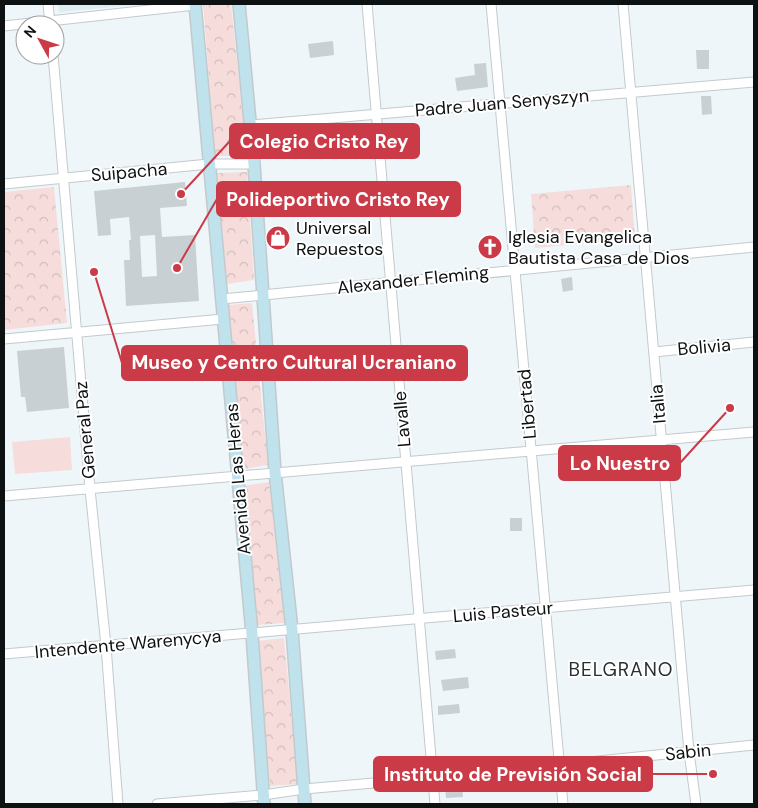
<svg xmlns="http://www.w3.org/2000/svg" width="758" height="808" font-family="'DM Sans',sans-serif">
<defs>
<pattern id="forest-crowns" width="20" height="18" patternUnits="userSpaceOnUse" patternTransform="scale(1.25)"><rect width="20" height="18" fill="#f6dddc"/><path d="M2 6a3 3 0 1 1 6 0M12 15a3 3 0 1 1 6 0" fill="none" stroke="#d2bdbc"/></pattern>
</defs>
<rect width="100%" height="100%" fill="#eff6f9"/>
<path fill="#dcecf1" d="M58 4H146L59 12Z"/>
<path fill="#f6dddc" d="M70 437 72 470 15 474 12 442Z"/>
<path fill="url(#forest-crowns)" d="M203 4H231L247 156H215Z
M247 172 254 280 227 284 217 173Z
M631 185 635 239 535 248 531 194Z
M54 187 67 323 4 330V192Z
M252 303 268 465 244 469 228 305Z
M269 482 285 623 257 625 243 486Z
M284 638 298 784 270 786 257 641Z"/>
<path fill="#c9d0d3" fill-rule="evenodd" d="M333 41 334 55 310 58 308 44Z
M696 50H709V69H697Z
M486 63 488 87 457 91 455 78 475 75 474 64Z
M701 96H711L712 114 702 115Z
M185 182 187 206 160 208 162 237 195 235 199 301 126 306 124 260H130L129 240H131L129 217 110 219 111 235 98 236 94 191ZM155 235 157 276 142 277 140 236Z
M572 277 573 290 563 292 561 279Z
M64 347 69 408 27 412 25 397H21L17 351Z
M510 518H522V531H510Z
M455 649 456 658 436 660 435 651Z
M468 677 469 688 443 691 441 680Z
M459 704 460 713 438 715V706Z
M462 784 463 797 446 798 445 786Z"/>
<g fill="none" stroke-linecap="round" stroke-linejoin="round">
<defs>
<path id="minor" d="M48 4 50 25
M367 4 435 804
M491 4 563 804
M623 4 689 752 696 804
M4 26 195 5
M53 55 90 489 106 646 118 804
M250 125 754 82
M4 184 209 164H254
M222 299 754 247
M4 339 223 319
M654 352 754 342
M4 496 754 432
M4 654 754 590
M157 804 263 795 304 789 432 778 754 745"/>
<path id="secondary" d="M195 4 252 634 264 804
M239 4 254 164 275 472 292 630 305 804"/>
</defs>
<use href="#minor" stroke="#c3cacd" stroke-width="11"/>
<use href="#secondary" stroke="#c3cacd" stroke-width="14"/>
<use href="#minor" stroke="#fff" stroke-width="9"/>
<use href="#secondary" stroke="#bfe2ec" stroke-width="11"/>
</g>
<defs>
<symbol id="shop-disc" viewBox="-11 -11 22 22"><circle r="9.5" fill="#ca3a47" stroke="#fff"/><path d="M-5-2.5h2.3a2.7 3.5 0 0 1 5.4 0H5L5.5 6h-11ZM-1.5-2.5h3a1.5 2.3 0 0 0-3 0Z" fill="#fff"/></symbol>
<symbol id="church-disc" viewBox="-11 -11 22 22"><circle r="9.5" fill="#ca3a47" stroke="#fff"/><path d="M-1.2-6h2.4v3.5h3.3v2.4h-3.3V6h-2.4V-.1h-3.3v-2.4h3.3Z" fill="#fff"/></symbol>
</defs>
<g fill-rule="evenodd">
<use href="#shop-disc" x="264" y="224" width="28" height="28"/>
<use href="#church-disc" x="476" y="233" width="28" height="28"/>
</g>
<g text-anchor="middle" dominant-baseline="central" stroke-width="4" stroke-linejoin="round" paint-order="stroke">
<g font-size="18" fill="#0e1112" stroke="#fff">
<text transform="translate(502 103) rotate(-5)">Padre Juan Senyszyn</text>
<text transform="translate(129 172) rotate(-5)">Suipacha</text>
<text transform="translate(413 280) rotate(-6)">Alexander Fleming</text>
<text transform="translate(704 347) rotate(-5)">Bolivia</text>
<text transform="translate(527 404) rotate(-95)">Libertad</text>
<text transform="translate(658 404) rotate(-95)">Italia</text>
<text transform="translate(402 419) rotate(-95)">Lavalle</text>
<text transform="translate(85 430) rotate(-95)">General Paz</text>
<text transform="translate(238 479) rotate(-95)">Avenida Las Heras</text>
<text transform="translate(503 612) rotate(-5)">Luis Pasteur</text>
<text transform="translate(128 644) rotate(-5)">Intendente Warenycya</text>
<text transform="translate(688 752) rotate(-6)">Sabin</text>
</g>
<g font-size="18" fill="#0e1112" stroke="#fff" text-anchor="start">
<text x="296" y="228">Universal<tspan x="296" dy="21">Repuestos</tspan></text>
<text x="508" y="237">Iglesia Evangelica<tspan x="508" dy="21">Bautista Casa de Dios</tspan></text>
</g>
<g font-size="19" letter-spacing="1" fill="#2a3032" stroke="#fff">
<text x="621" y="669">BELGRANO</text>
</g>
</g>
<path fill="none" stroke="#ca3a47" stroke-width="2" d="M181 194L230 141M177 268L217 199M94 272L122 363M730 408L680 463M713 774L652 774"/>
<g fill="#ca3a47" stroke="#fff" stroke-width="2">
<circle cx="181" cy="194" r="5"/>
<circle cx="177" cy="268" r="5"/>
<circle cx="94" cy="272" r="5"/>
<circle cx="730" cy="408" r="5"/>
<circle cx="713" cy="774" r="5"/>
</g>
<g fill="#ca3a47" stroke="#ca3a47" stroke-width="2">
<rect x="230" y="124" width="189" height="34" rx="5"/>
<rect x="217" y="182" width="243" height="34" rx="5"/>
<rect x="122" y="346" width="345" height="34" rx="5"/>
<rect x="559" y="446" width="121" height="34" rx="5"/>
<rect x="374" y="757" width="278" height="34" rx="5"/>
</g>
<g font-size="19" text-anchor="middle" font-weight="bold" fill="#fff">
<text x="324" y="148">Colegio Cristo Rey</text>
<text x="338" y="206">Polideportivo Cristo Rey</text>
<text x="294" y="369">Museo y Centro Cultural Ucraniano</text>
<text x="620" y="470">Lo Nuestro</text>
<text x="513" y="781">Instituto de Previsión Social</text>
</g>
<rect width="758" height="808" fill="none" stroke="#0e1112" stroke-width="10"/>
<g transform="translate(40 40) rotate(310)"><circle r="24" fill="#ffffff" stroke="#9fa0a0"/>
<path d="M0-4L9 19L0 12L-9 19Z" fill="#ca3a47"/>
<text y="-8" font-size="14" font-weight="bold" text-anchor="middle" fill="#0e1112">N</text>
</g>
</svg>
